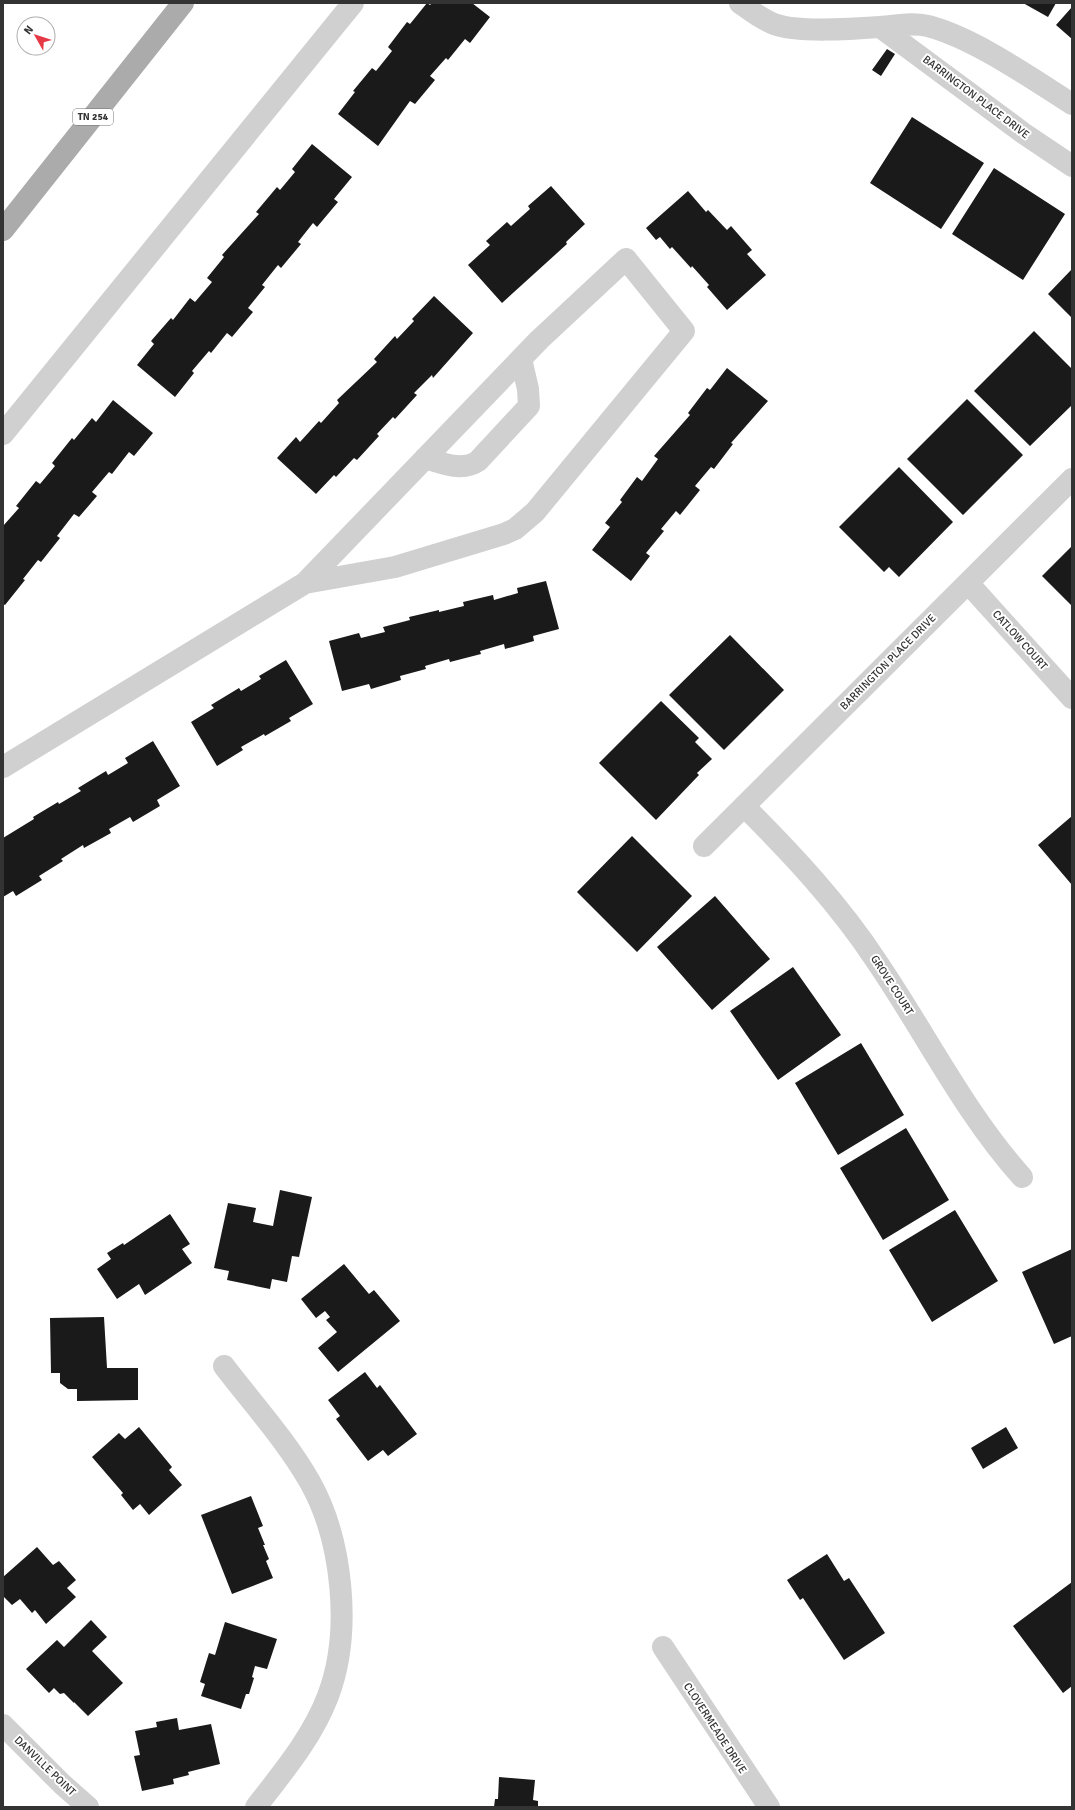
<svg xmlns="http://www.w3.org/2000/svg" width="1075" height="1810" font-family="Signika,sans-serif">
<rect width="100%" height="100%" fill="#fff"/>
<path fill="#1a1a1a" d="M427 3 430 5 432 3H472L490 17 470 43 465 39 448 60 446 58 430 76 435 80 415 104 410 101 378 146 338 114 355 92 353 91 372 68 376 71 392 51 388 47 407 22 410 24Z
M1023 3H1056L1048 17Z
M1072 7V39L1056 25Z
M887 49 895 54 881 76 872 70Z
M912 117 984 163 941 229 870 183Z
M312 144 352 177 334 199 338 202 317 227 313 223 298 242 301 244 281 268 278 265 262 285 265 287 248 308 253 312 232 337 227 333 211 353 209 351 192 371 194 373 175 397 137 365 154 344 151 341 171 318 173 320 190 298 195 302 212 282 207 278 224 257 222 255 259 214 256 212 277 187 280 190 295 172 292 169Z
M994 168 1065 214 1023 280 952 234Z
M551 186 585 224 566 242 567 244 502 303 468 265 490 245 486 241 507 222 511 226 530 209 528 206Z
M688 191 706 212 708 210 727 230 731 226 752 250 747 254 766 275 727 310 707 287 709 285 692 266 691 268 672 247 670 249 660 237 656 240 646 228Z
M1072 269V318L1048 294Z
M434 296 473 333 433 378 432 375 414 393 417 395 395 419 393 417 377 434 379 436 357 460 354 458 336 477 334 475 316 494 277 458 296 437 300 442 319 421 321 423 339 403 337 400 377 362 374 359 395 336 397 339 414 321 412 319Z
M1034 331 1072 369V405L1030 446 974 391Z
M727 368 768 401 731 443 733 444 714 469 711 467 695 486 700 490 680 515 676 511 661 529 664 531 646 553 650 556 631 581 592 550 610 527 605 523 622 502 620 500 637 477 642 481 658 459 654 456 690 415 688 413 707 388 710 390Z
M967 399 1023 455 963 515 907 459Z
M113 400 153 433 134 456 129 452 112 474 109 472 92 492 97 496 79 517 74 514 57 536 60 538 41 562 38 560 23 579 25 580 5 605 3 604V526L19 508 16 506 36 481 40 484 55 466 52 463 72 438 74 440 92 418 96 422Z
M899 467 953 522 899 577 889 567 884 572 839 527Z
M1072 546V606L1042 576Z
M546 581 559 629 533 636 534 641 505 649 504 644 480 651 481 654 450 662 449 659 425 666 426 669 400 676 401 680 371 689 369 684 342 691 329 641 359 633 361 638 385 632 383 627 410 620 409 617 439 610V612L464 606 463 602 493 595 494 600 518 593 517 588Z
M730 635 784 690 724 750 669 695Z
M286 660 313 704 289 718 291 721 265 736 264 734 241 747 243 750 217 766 191 722 214 708 211 705 239 688 241 691 261 679 259 676Z
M661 701 699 738 695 742 712 759 697 773 699 775 656 820 599 763Z
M153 741 180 786 157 800 160 806 133 822 130 817 109 829 111 833 84 848 83 845 61 859 63 861 39 876 42 880 16 896 13 891 3 897V838L34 819 33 817 58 802 59 804 81 791 78 788 106 771 108 775 128 763 125 758Z
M1072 816V885L1038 845Z
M632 836 692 896 637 952 577 892Z
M715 896 770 959 712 1010 657 947Z
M793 967 841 1035 778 1080 730 1011Z
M861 1043 904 1115 838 1155 795 1083Z
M906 1128 949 1200 883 1240 840 1168Z
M280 1190 312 1197 299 1257 292 1256 287 1282 272 1279 270 1289 227 1280 229 1271 214 1268 228 1203 256 1208 253 1222 273 1226Z
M955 1210 998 1281 932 1322 889 1250Z
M170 1214 190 1244 182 1249 192 1263 145 1295 139 1284 117 1299 97 1269 111 1259 107 1253 123 1243 124 1245Z
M1072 1249V1336L1054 1344 1022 1272Z
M344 1264 369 1294 374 1290 400 1321 338 1372 318 1348 337 1332 326 1320 330 1317 325 1311 316 1318 301 1299Z
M104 1317 107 1368H138V1400L77 1401V1389H68L60 1383V1373H51L50 1318Z
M365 1372 377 1388 380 1385 417 1434 388 1456 383 1450 368 1461 336 1419 340 1416 328 1400Z
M139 1427 172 1467 169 1470 182 1485 149 1515 140 1504 133 1510 121 1495 123 1493 92 1457 119 1433 125 1439Z
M1006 1427 1018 1448 983 1469 971 1448Z
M251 1496 263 1526 258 1528 265 1545H263L269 1559 266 1561 273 1578 232 1594 201 1515Z
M37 1547 53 1565 59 1561 76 1580 67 1588 76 1597 46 1624 35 1610 32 1613 20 1599 12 1605 3 1596V1577Z
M827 1554 844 1581 849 1578 885 1633 844 1660 803 1598 800 1600 787 1580Z
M1072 1582V1686L1063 1693 1013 1626Z
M91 1620 107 1637 92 1651 123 1683 88 1716 74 1702V1703L64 1693 60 1694 54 1688 49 1693 26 1669 57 1640 64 1647Z
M225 1622 277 1639 267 1669 255 1666 252 1677 254 1678 249 1694H246L241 1709 201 1696 205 1684 200 1682 209 1653 215 1655Z
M177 1718 179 1730 211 1724 220 1764 188 1772 189 1775 173 1779 174 1784 142 1791 134 1756 140 1755 135 1731 157 1727 156 1722Z
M499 1777 535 1780 533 1800 538 1801V1807H494L495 1799H498Z"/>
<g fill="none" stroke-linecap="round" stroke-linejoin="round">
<path stroke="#d0d0d0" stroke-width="22" d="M740 3C751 11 761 19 774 24 797 33 853 29 880 27 896 26 911 22 928 26 974 38 1031 78 1072 104
M880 27 1023 133 1072 166
M3 434 353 3
M425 458C443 463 462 472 478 461L529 406 528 389 521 359
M968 583 1072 698
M3 767 305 583 539 340 626 259 684 331 535 512 515 529 504 534 395 567 305 583
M744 806C792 854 839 904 877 962 926 1034 964 1112 1022 1177
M704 846 1072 479
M224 1366C253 1404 286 1440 310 1482 343 1541 352 1633 328 1696 312 1738 283 1772 256 1807
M663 1647 769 1807
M3 1725 62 1784 88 1807"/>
<path stroke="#ababab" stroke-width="22" d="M3 230 183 3"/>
</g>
<g text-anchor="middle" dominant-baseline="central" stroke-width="4" stroke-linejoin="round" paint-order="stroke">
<rect fill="#fff" stroke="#707070" stroke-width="1" x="73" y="109" width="40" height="16" rx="3"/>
<g font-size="10" font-weight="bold" fill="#333">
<text x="93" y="117">TN 254</text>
</g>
<g font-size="11" fill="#333" stroke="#fff">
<text transform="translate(976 97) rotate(37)">BARRINGTON PLACE DRIVE</text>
<text transform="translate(1020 640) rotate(48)">CATLOW COURT</text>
<text transform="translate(888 662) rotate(-45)">BARRINGTON PLACE DRIVE</text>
<text transform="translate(892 985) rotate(57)">GROVE COURT</text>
<text transform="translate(715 1728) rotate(57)">CLOVERMEADE DRIVE</text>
<text transform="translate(45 1766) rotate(44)">DANVILLE POINT</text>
</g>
</g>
<rect width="1075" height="1810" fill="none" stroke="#333333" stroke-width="8"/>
<g transform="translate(36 36) rotate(309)"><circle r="19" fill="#ffffff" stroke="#adadad"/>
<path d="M0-3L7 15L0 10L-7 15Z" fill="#e63946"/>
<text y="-6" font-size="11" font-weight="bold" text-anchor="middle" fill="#333333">N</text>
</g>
</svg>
